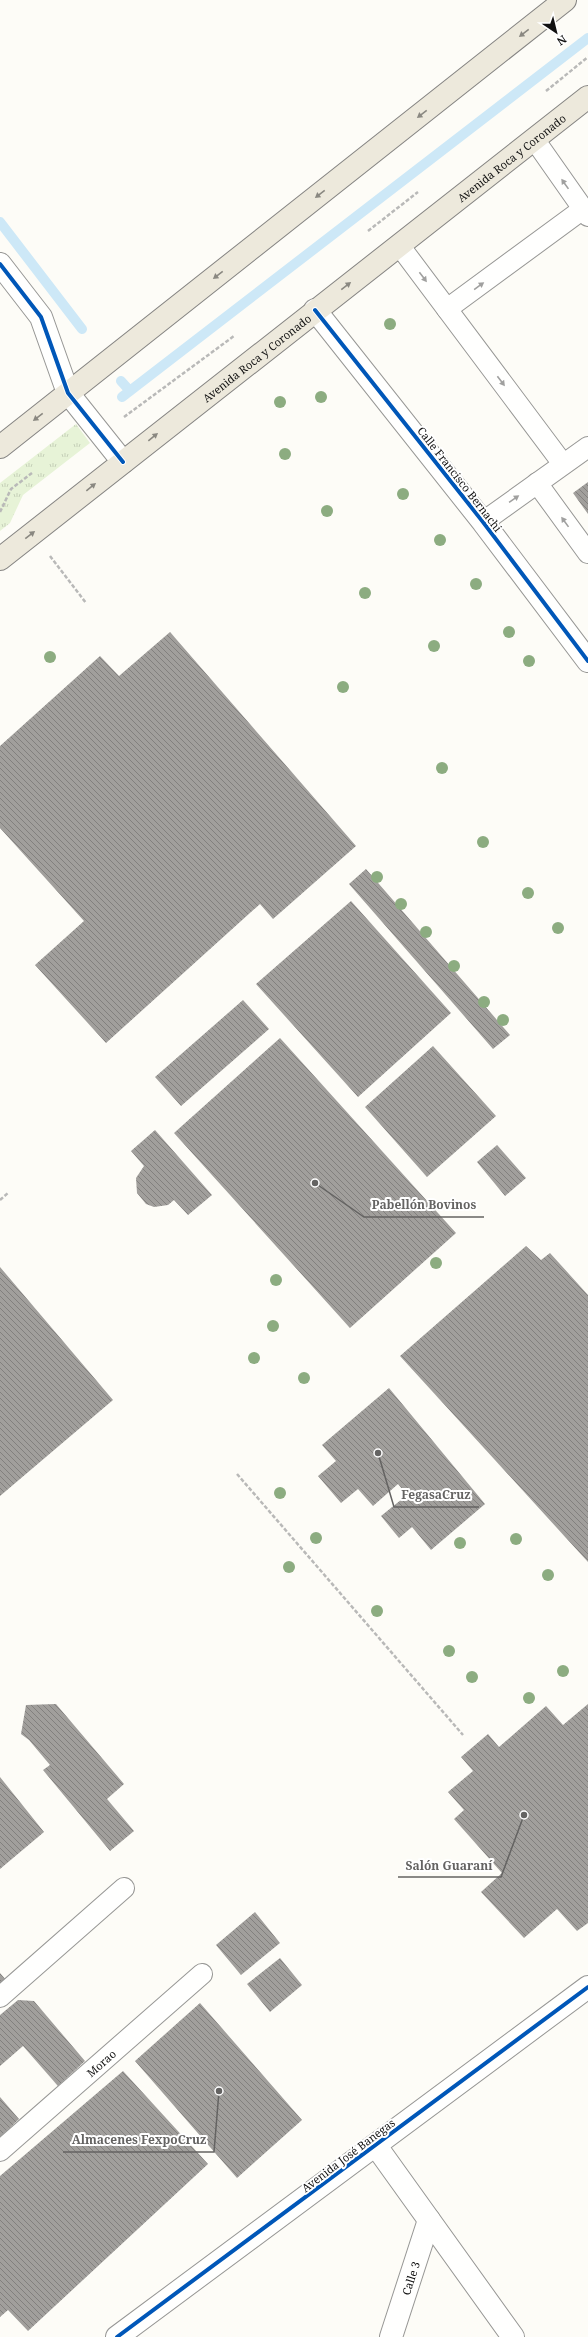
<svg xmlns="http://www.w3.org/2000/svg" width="588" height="2337" font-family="'Noto Serif',serif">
<defs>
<pattern id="grass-tufts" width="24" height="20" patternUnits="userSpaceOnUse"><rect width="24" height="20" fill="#e7f3d7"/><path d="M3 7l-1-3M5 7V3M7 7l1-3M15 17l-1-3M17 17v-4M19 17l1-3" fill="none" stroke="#c5cfb8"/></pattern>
<pattern id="building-back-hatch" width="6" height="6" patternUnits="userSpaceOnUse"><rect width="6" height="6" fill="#a19f9c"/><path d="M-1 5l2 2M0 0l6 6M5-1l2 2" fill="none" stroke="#82807e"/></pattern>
</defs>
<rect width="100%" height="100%" fill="#fdfcf7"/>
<path fill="url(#grass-tufts)" d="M76 424 90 443 23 495 10 523 0 531V483Z"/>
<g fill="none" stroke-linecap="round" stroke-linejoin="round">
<path stroke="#cde8f7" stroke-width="10" d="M0 222 82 329
M121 381 130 391
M122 397 588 38"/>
</g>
<path fill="url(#building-back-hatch)" d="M588 482V514L573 493Z
M170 632 356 846 273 919 260 904 106 1043 35 965 84 921 0 828V746L100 656 119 676Z
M366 869 510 1035 493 1049 349 884Z
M351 901 451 1013 358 1097 256 984Z
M243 1000 269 1029 181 1106 155 1077Z
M280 1038 456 1233 350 1328 174 1133Z
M433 1046 496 1116 427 1177 365 1107Z
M155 1130 212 1195 188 1215 174 1200 168 1205 154 1207 146 1204 137 1193 136 1178 144 1166 131 1151Z
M497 1145 526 1178 505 1196 477 1162Z
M526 1246 541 1260 550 1253 588 1295V1562L400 1356Z
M0 1267 113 1400 0 1496Z
M389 1388 485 1504 431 1550 412 1527 399 1538 381 1516 407 1495 398 1484 373 1506 358 1489 341 1503 318 1476 336 1461 322 1445Z
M56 1704 124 1784 107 1799 134 1831 110 1851 43 1770 50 1765 29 1740 21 1734 26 1705Z
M588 1704V1923L577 1931 557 1909 524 1938 481 1892 502 1873 454 1819 464 1810 448 1792 473 1771 461 1757 488 1734 499 1747 546 1706 563 1725Z
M0 1777 44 1832 0 1869Z
M255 1912 280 1943 241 1975 216 1945Z
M280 1958 302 1985 270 2012 247 1984Z
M0 1973 7 1981 0 1987Z
M18 2000 34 2001 85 2061 58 2086 23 2046 0 2066V2015Z
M200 2003 302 2120 237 2178 135 2061Z
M123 2071 208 2164 28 2331 8 2310 0 2317V2176Z
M0 2097 19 2119 0 2137Z"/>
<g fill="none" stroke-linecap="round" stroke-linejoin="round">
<defs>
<g id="service">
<path d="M534 139 588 216"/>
<path d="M399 245 563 464"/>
<path d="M447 309 583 209"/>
<path d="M537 483 588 553"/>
<path d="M483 522 588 447"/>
<path d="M0 1997 124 1888"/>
<path id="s1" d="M0 2151 202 1974"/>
</g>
<g id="minor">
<path d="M0 264 41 317 68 393 123 462"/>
<path d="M315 310 483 522 588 661"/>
<path d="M376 2146 513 2337"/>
<path d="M117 2337 588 1987"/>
<path id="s2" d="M391 2337 429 2220"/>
</g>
<g id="primary">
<path d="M0 447 565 0"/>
<path id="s3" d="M0 559 588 97"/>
</g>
</defs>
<use href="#service" stroke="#979795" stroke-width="22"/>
<use href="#minor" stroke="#979795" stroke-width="24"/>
<use href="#primary" stroke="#858482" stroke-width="24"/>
<path stroke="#b9b9b8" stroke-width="2.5" stroke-dasharray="4 2" stroke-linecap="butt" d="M546 91 588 57
M368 231 418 192
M124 417 234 336
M0 512 11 489 32 473
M50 556 86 603
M0 1200 8 1193
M237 1474 463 1735"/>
<use href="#service" stroke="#fffffe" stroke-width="20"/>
<use href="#minor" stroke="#fffffe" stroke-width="22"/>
<use href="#primary" stroke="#ede9dc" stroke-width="22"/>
<defs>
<path id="cycleway" d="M0 264 41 317 68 393 123 462
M315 310 483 522 588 661
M117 2337 588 1987"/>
</defs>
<use href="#cycleway" stroke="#fff" stroke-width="6"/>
<use href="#cycleway" stroke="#0057b8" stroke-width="4"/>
</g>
<g fill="#8cac80">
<circle cx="390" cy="324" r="6"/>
<circle cx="321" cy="397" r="6"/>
<circle cx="280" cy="402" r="6"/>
<circle cx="285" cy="454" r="6"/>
<circle cx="403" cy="494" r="6"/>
<circle cx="327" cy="511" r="6"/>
<circle cx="440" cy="540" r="6"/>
<circle cx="476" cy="584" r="6"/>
<circle cx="365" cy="593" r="6"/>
<circle cx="509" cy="632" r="6"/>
<circle cx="434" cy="646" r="6"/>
<circle cx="50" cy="657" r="6"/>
<circle cx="529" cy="661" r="6"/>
<circle cx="343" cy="687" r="6"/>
<circle cx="442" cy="768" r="6"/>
<circle cx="483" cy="842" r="6"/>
<circle cx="377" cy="877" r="6"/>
<circle cx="528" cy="893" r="6"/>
<circle cx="401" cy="904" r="6"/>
<circle cx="558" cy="928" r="6"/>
<circle cx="426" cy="932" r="6"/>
<circle cx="454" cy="966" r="6"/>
<circle cx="484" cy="1002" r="6"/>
<circle cx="503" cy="1020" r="6"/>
<circle cx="436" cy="1263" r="6"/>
<circle cx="276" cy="1280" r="6"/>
<circle cx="273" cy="1326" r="6"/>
<circle cx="254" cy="1358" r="6"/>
<circle cx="304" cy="1378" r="6"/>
<circle cx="280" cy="1493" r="6"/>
<circle cx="316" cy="1538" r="6"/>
<circle cx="516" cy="1539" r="6"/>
<circle cx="460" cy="1543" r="6"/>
<circle cx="289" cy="1567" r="6"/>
<circle cx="548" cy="1575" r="6"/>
<circle cx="377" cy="1611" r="6"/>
<circle cx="449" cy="1651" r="6"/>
<circle cx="563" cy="1671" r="6"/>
<circle cx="472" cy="1677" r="6"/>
<circle cx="529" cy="1698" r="6"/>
</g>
<defs><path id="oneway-solid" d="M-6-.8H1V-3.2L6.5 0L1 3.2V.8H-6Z"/></defs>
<g fill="#8a8881">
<use href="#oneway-solid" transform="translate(524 33) rotate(142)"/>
<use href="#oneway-solid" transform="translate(422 114) rotate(142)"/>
<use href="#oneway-solid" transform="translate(320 194) rotate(142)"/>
<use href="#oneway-solid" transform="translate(218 275) rotate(142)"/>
<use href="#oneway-solid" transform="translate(346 286) rotate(-38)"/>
<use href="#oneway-solid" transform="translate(38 417) rotate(142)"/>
<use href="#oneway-solid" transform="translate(153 437) rotate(-39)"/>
<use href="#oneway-solid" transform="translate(91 487) rotate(-39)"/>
<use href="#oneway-solid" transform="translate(30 535) rotate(-38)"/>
</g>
<g fill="#a0a09f">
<use href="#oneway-solid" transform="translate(565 184) rotate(-125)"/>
<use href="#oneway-solid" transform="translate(423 277) rotate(53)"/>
<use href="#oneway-solid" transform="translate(479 286) rotate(-36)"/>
<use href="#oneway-solid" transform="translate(501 381) rotate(53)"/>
<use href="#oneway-solid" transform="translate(514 499) rotate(-35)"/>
<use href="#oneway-solid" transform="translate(565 522) rotate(-126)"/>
</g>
<g text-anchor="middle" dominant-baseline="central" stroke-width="4" stroke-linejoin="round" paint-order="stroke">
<g font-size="11" fill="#111" stroke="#fff">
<text stroke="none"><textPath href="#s3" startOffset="650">Avenida Roca y Coronado</textPath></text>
<text stroke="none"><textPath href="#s3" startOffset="326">Avenida Roca y Coronado</textPath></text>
<text transform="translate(460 479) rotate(52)">Calle Francisco Bernachi</text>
<text stroke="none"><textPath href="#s1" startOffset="134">Morao</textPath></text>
<text transform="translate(348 2155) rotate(-37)">Avenida José Banegas</text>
<text stroke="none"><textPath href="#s2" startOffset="62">Calle 3</textPath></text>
</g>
</g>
<path fill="none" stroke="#646362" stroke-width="1.5" d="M315 1183L364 1217H484M378 1453L394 1507H479M524 1815L501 1877H398M219 2091L214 2152H63"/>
<g fill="#646362" stroke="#fff" stroke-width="1.5">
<circle cx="315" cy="1183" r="4"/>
<circle cx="378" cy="1453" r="4"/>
<circle cx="524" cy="1815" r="4"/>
<circle cx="219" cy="2091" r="4"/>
</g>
<g font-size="12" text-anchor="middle" font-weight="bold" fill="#646362" stroke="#fff" stroke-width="4" stroke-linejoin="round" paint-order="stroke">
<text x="424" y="1209">Pabellón Bovinos</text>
<text x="436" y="1499">FegasaCruz</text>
<text x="449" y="1870">Salón Guaraní</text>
<text x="139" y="2144">Almacenes FexpoCruz</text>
</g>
<g transform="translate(556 32) rotate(145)" stroke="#ffffff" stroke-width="3" paint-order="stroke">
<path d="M0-3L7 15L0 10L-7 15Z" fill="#111111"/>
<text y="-6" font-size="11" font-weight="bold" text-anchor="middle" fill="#111111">N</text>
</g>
</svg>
